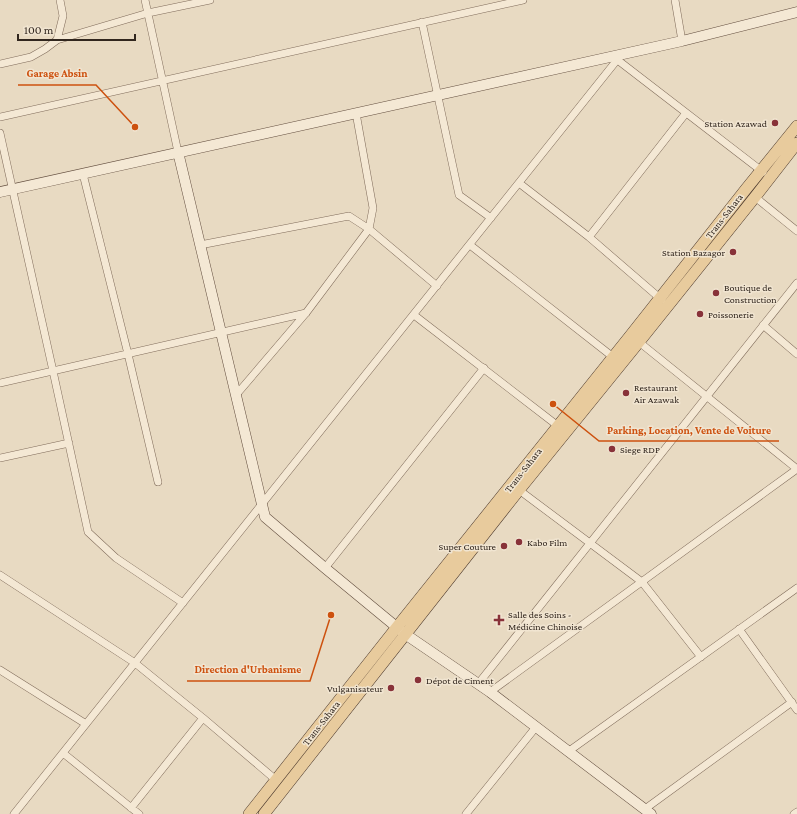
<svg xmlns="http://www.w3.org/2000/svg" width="797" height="814" font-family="'Crimson Pro',serif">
<rect width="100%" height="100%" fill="#e8dac2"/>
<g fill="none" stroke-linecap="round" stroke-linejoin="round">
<defs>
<path id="street" d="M145 0 178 152
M675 0 682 41
M422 22 459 195 491 218
M57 40 63 16 60 0
M615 58 763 172
M0 64 31 57 45 49 57 40 148 13 210 0
M0 117 523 0
M0 133 53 371 88 532 116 558 183 603
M83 174 128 354 158 482
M519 183 589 237 662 300
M755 197 797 231
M589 237 686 113
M200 245 349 216 369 229 437 286
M470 245 613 357
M414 315 558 426
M763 325 797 354
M639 342 797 469
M0 383 306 313
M236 395 306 313 369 229 373 208 356 113
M0 458 69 443
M519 490 642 582 701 657
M325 568 484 368
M0 575 135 663 203 718 276 780
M739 629 797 710
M0 670 86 724
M478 684 797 283
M490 692 797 469
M569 751 797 588
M63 753 139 814
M131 808 203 718
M645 809 792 702
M14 814 617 60
M466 814 536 727
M794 814 797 812"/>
<path id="secondary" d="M178 152 265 517 325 568 405 634 490 692 651 814
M0 192 682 41 797 12"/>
<path id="primary" d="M249 814 397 627 630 336 746 189 797 126
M264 814 519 490 639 342 755 197 797 143"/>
</defs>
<use href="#street" stroke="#806c5b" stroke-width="8"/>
<use href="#secondary" stroke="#624d3e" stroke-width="11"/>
<use href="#primary" stroke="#4e3b2f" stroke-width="12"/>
<use href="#street" stroke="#f4e8d4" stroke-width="7"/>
<use href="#secondary" stroke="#f4e8d4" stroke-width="10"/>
<use href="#primary" stroke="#e8cb9d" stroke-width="11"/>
</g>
<g fill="#883239" stroke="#f1e5d1" stroke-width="1.5">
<circle cx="775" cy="123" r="4"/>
<circle cx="733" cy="252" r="4"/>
<circle cx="716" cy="293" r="4"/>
<circle cx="700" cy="314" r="4"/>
<circle cx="626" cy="393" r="4"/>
<circle cx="612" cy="449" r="4"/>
<circle cx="519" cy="542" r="4"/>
<circle cx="504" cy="546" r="4"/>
<path d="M497 614h4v4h4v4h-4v4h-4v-4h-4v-4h4z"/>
<circle cx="418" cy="680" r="4"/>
<circle cx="391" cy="688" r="4"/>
</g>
<g text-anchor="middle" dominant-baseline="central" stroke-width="3" stroke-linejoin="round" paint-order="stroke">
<g font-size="10" fill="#31261e" stroke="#f1e5d1" text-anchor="start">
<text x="767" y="123" text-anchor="end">Station Azawad</text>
<text x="725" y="252" text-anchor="end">Station Bazagor</text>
<text x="724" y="287">Boutique de<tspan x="724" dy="12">Construction</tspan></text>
<text x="708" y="314">Poissonerie</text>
<text x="634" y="387">Restaurant<tspan x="634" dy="12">Air Azawak</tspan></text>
<text x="620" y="449">Siege RDP</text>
<text x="527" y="542">Kabo Film</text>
<text x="496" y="546" text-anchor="end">Super Couture</text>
<text x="508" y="614">Salle des Soins -<tspan x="508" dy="12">Médicine Chinoise</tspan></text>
<text x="426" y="680">Dépot de Ciment</text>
<text x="383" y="688" text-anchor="end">Vulganisateur</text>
</g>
<g font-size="10" fill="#31261e" stroke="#f1e5d1">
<text transform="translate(724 216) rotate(-52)">Trans-Sahara</text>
<text transform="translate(523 470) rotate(-52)">Trans-Sahara</text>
<text transform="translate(321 723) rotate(-52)">Trans-Sahara</text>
</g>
</g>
<path fill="none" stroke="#cd510f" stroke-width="1.5" d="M135 127L96 85H18M553 404L599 441H779M331 615L310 681H187"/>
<g fill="#cd510f" stroke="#f1e5d1" stroke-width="1.5">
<circle cx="135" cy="127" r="4"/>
<circle cx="553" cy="404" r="4"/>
<circle cx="331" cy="615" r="4"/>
</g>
<g font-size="11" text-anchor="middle" font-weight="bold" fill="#cd510f" stroke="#f1e5d1" stroke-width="3" stroke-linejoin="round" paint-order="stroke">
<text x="57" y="77">Garage Absin</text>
<text x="689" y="434">Parking, Location, Vente de Voiture</text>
<text x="248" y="673">Direction d'Urbanisme</text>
</g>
<path d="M18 34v6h117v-6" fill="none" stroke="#31261e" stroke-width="2"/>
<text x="24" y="34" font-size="12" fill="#31261e" stroke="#f1e5d1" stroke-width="3" paint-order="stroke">100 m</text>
</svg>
